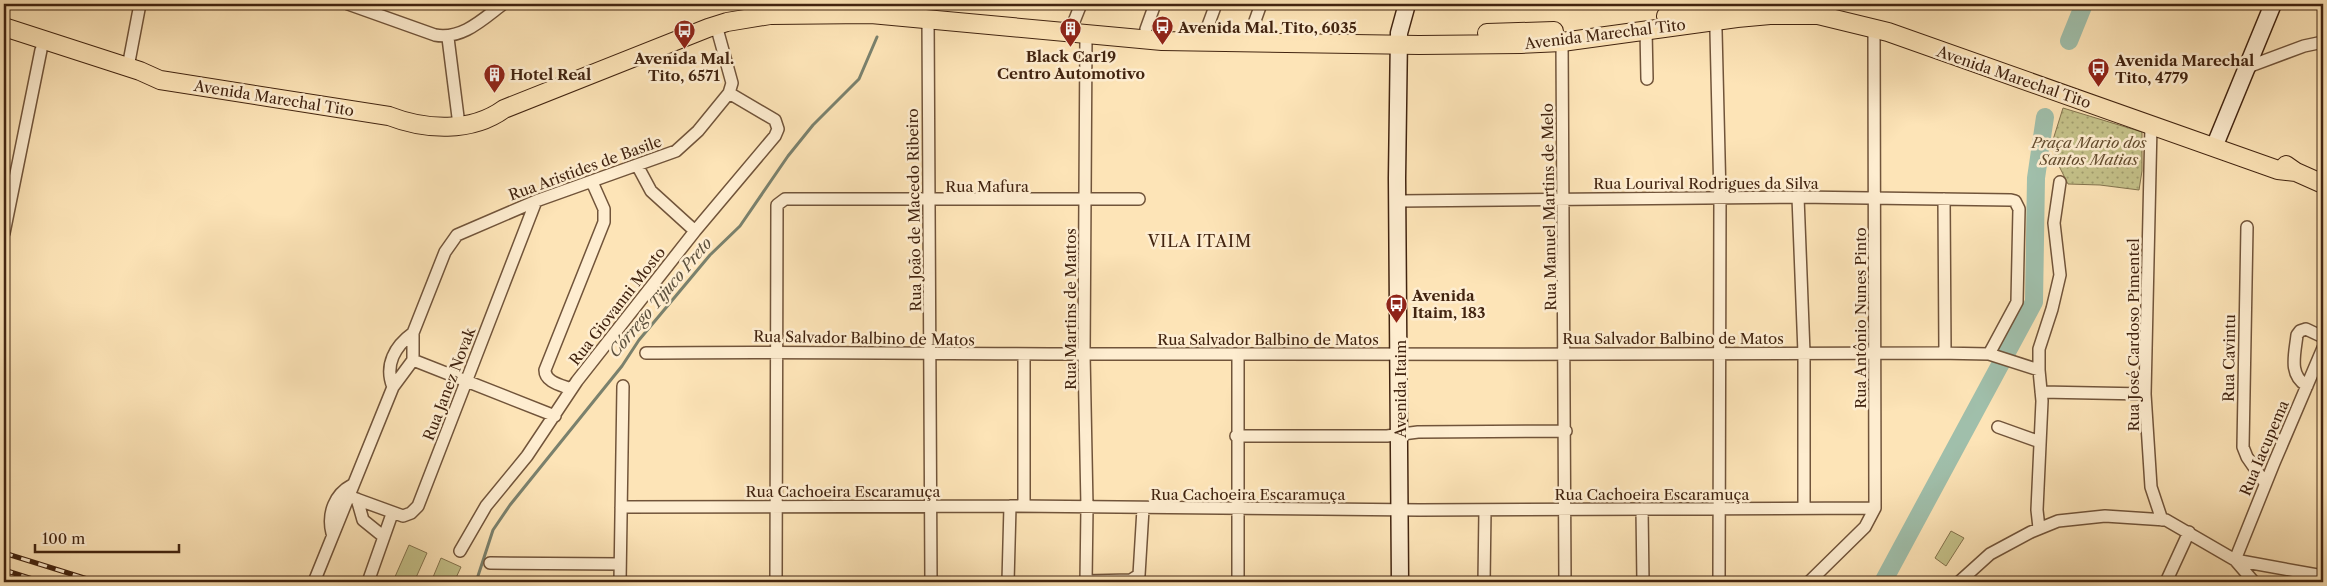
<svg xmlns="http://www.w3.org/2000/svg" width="2327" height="586" font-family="'Libre Caslon Text',serif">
<defs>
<pattern id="grass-dots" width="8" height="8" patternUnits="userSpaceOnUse" patternTransform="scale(1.25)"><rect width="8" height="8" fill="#c5c28a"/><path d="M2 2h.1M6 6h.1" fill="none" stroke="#a29d6f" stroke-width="1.8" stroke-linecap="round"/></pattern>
</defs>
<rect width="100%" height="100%" fill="#fde4b7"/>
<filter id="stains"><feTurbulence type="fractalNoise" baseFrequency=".004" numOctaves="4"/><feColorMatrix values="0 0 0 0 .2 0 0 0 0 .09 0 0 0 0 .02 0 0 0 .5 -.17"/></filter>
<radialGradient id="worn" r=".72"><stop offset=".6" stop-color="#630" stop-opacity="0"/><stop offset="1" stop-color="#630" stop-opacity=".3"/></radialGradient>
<path fill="url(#grass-dots)" stroke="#84734d" d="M2063 108 2142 132V171L2139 190 2100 185 2068 184 2058 164 2052 143Z"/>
<path fill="#c5c28a" stroke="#84734d" d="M1951 531 1964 538 1946 566 1935 558Z
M409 545 427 553 414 582H401L394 579Z
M441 558 461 567 454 582H431Z"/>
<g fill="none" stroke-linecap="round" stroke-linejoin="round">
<path stroke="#7a816d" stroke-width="3" d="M476 582 493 530 510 505 622 366 639 340 710 255 740 226 788 156 813 125 859 79 877 37"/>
<path stroke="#a0bfab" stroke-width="18" d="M2069 41 2084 4
M1883 582 2034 302 2036 178 2045 117"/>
<defs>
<path id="street" d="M348 4 435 35C462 40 483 19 503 4
M1714 14 1716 31 1720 198 1719 582
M928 18 931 582
M1073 24 1081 4
M1146 29 1155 4
M1646 30 1647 79
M1206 31 1216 4
M1251 32 1261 4
M1086 36 1084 354 1087 507 1086 582
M448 38 459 125
M1562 42 1565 582
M128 67 140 4
M2245 68 2304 46 2323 42
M2151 125 2145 394 2151 487 2162 520
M637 165 651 191 695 231
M1798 197 1804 353V508
M1944 199 1945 353
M1398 201 1798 197 2011 200 2015 201 2019 209 2017 302 1989 354
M2247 227 2243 447 2247 457 2265 483
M4 233 41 50
M646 353C795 351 944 354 1094 354 1375 355 1657 354 1938 353L1989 354 2039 370
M1024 354V506
M413 360 555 416
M2307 386C2288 375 2295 354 2297 335L2300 331 2306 329 2323 337
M393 387C384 365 395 346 413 333
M571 389C561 385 545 382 545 370L604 222V209L592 182
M2041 392 2145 394
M1998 427 2040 442
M1236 436H1387L1418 432 1566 431
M348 496 403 516 411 513 418 506 536 201
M357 499 363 520 384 537
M621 507 1010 506 1420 510 1875 508
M1642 509 1643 582
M2039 528 2037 510 2042 401 2039 370V349L2052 309 2060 275 2054 223 2060 182
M332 533C327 513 335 494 352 485
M460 551 486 506 527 456 577 381 695 231 775 136 778 129 775 120 729 93
M2235 560 2274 463 2323 348
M2235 560 2254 582
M490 563 620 564
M1086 581 1131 580 1139 575 1143 509
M314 582 393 387 413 360V333L445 252 457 235 536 201 676 151 698 131 729 93 732 83 716 25
M368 582 392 514
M620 582 623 386
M776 582 777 205 785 199H1139
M1008 582 1010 506
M1238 582V354
M1484 582 1485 510
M1809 582 1865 527 1875 508 1874 28
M1959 582 1990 554 2031 532 2058 521 2105 516 2166 520 2235 560 2323 576
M2166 582 2189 532"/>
<path id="secondary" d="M870 4H871
M2217 140 2273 4
M1400 582 1397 178 1399 33 1407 4"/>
<path id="primary" d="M1666 16 1726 4
M4 27 140 71 160 80 389 116C425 130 471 133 504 109L708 28 727 22 770 15 871 14 1162 41 1419 45 1521 44 1562 42 1737 18 1770 15H1818L1888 32 2278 170 2296 172
M1487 33 1554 31
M2286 165 2296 172 2323 184"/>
</defs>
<use href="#street" stroke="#71543a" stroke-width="14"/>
<use href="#secondary" stroke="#422410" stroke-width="19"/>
<use href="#primary" stroke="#422410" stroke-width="20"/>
<use href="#street" stroke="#feedd0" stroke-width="11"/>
<use href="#secondary" stroke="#feedd0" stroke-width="16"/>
<use href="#primary" stroke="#fde4b7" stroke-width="18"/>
<defs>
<path id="rail" d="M4 553 97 582
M4 570 42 582"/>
</defs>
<use href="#rail" stroke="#422410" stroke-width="5"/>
<use href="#rail" stroke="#feedd0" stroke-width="3" stroke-dasharray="9" stroke-linecap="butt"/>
</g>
<defs>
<symbol id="bus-pin" viewBox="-11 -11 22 30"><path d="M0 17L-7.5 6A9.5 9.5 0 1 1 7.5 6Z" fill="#8f2418" stroke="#feedd0"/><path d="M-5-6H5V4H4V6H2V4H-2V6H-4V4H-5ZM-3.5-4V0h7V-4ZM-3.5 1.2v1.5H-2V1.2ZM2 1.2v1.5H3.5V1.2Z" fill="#fff"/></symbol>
<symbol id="building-pin" viewBox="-11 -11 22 30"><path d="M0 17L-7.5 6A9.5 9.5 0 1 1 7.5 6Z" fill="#8f2418" stroke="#feedd0"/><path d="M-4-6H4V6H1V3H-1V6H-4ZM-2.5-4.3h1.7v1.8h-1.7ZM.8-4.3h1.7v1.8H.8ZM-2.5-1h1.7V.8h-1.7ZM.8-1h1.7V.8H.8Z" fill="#fff"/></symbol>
</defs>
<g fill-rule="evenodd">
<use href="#bus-pin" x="1150" y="14" width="25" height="34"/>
<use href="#building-pin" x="1058" y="16" width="25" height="34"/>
<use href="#bus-pin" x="672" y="18" width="25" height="34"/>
<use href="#bus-pin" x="2086" y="56" width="25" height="34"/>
<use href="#building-pin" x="482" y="62" width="25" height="34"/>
<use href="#bus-pin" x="1384" y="292" width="25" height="34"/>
</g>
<g text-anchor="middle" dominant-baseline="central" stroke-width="5" stroke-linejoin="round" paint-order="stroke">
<g font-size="15" font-weight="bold" fill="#422410" stroke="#feedd0" text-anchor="start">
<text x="1178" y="27">Avenida Mal. Tito, 6035</text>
<text x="1071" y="56" text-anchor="middle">Black Car19<tspan x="1071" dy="17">Centro Automotivo</tspan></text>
<text x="684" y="58" text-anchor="middle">Avenida Mal.<tspan x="684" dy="17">Tito, 6571</tspan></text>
<text x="2115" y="60">Avenida Marechal<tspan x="2115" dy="17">Tito, 4779</tspan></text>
<text x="510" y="74">Hotel Real</text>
<text x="1412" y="295">Avenida<tspan x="1412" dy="17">Itaim, 183</tspan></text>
</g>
<g font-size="15" fill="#422410" stroke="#feedd0">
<text transform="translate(1605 34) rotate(-7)">Avenida Marechal Tito</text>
<text transform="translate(2014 77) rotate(19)">Avenida Marechal Tito</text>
<text transform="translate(274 98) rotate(9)">Avenida Marechal Tito</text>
<text transform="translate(585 168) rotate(-20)">Rua Aristides de Basile</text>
<text x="1706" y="183">Rua Lourival Rodrigues da Silva</text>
<text x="987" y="186">Rua Mafura</text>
<text transform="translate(1549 207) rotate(-91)">Rua Manuel Martins de Melo</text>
<text transform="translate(914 210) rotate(-91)">Rua João de Macedo Ribeiro</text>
<text transform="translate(617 306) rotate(-52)">Rua Giovanni Mosto</text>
<text transform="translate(1070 309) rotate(-90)">Rua Martins de Mattos</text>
<text transform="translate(1860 318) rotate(-90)">Rua Antônio Nunes Pinto</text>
<text transform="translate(2133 335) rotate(-90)">Rua José Cardoso Pimentel</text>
<text transform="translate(864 338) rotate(1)">Rua Salvador Balbino de Matos</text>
<text x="1673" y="338">Rua Salvador Balbino de Matos</text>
<text x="1268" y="339">Rua Salvador Balbino de Matos</text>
<text transform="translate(2229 358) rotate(-89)">Rua Cavintu</text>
<text transform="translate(449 384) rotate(-69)">Rua Janez Novak</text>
<text transform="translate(1400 389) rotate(-90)">Avenida Itaim</text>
<text transform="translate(2264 448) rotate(-67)">Rua Iacupema</text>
<text x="843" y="491">Rua Cachoeira Escaramuça</text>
<text x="1248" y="494">Rua Cachoeira Escaramuça</text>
<text x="1652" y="494">Rua Cachoeira Escaramuça</text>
</g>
<g font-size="15" font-style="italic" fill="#634c2e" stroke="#feedd0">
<text x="2089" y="142">Praça Mario dos<tspan x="2089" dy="17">Santos Matias</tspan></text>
</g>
<g font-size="16" letter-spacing="1" fill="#422410" stroke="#feedd0">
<text x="1200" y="241">VILA ITAIM</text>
</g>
<g font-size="16" font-style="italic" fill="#5e523e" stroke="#feedd0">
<text transform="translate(660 297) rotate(-50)">Córrego Tijuco Preto</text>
</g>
</g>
<rect width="2327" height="586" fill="none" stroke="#fde4b7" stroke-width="20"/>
<rect x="5" y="5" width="2317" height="576" fill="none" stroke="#422410" stroke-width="2.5"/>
<rect x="10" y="10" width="2307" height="566" fill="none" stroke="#422410"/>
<path d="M35 544v8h144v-8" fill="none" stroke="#422410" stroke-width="2.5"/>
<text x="42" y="544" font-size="15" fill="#422410" stroke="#feedd0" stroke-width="4" paint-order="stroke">100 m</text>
<rect width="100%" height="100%" filter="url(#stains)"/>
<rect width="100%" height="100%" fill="url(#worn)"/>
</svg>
